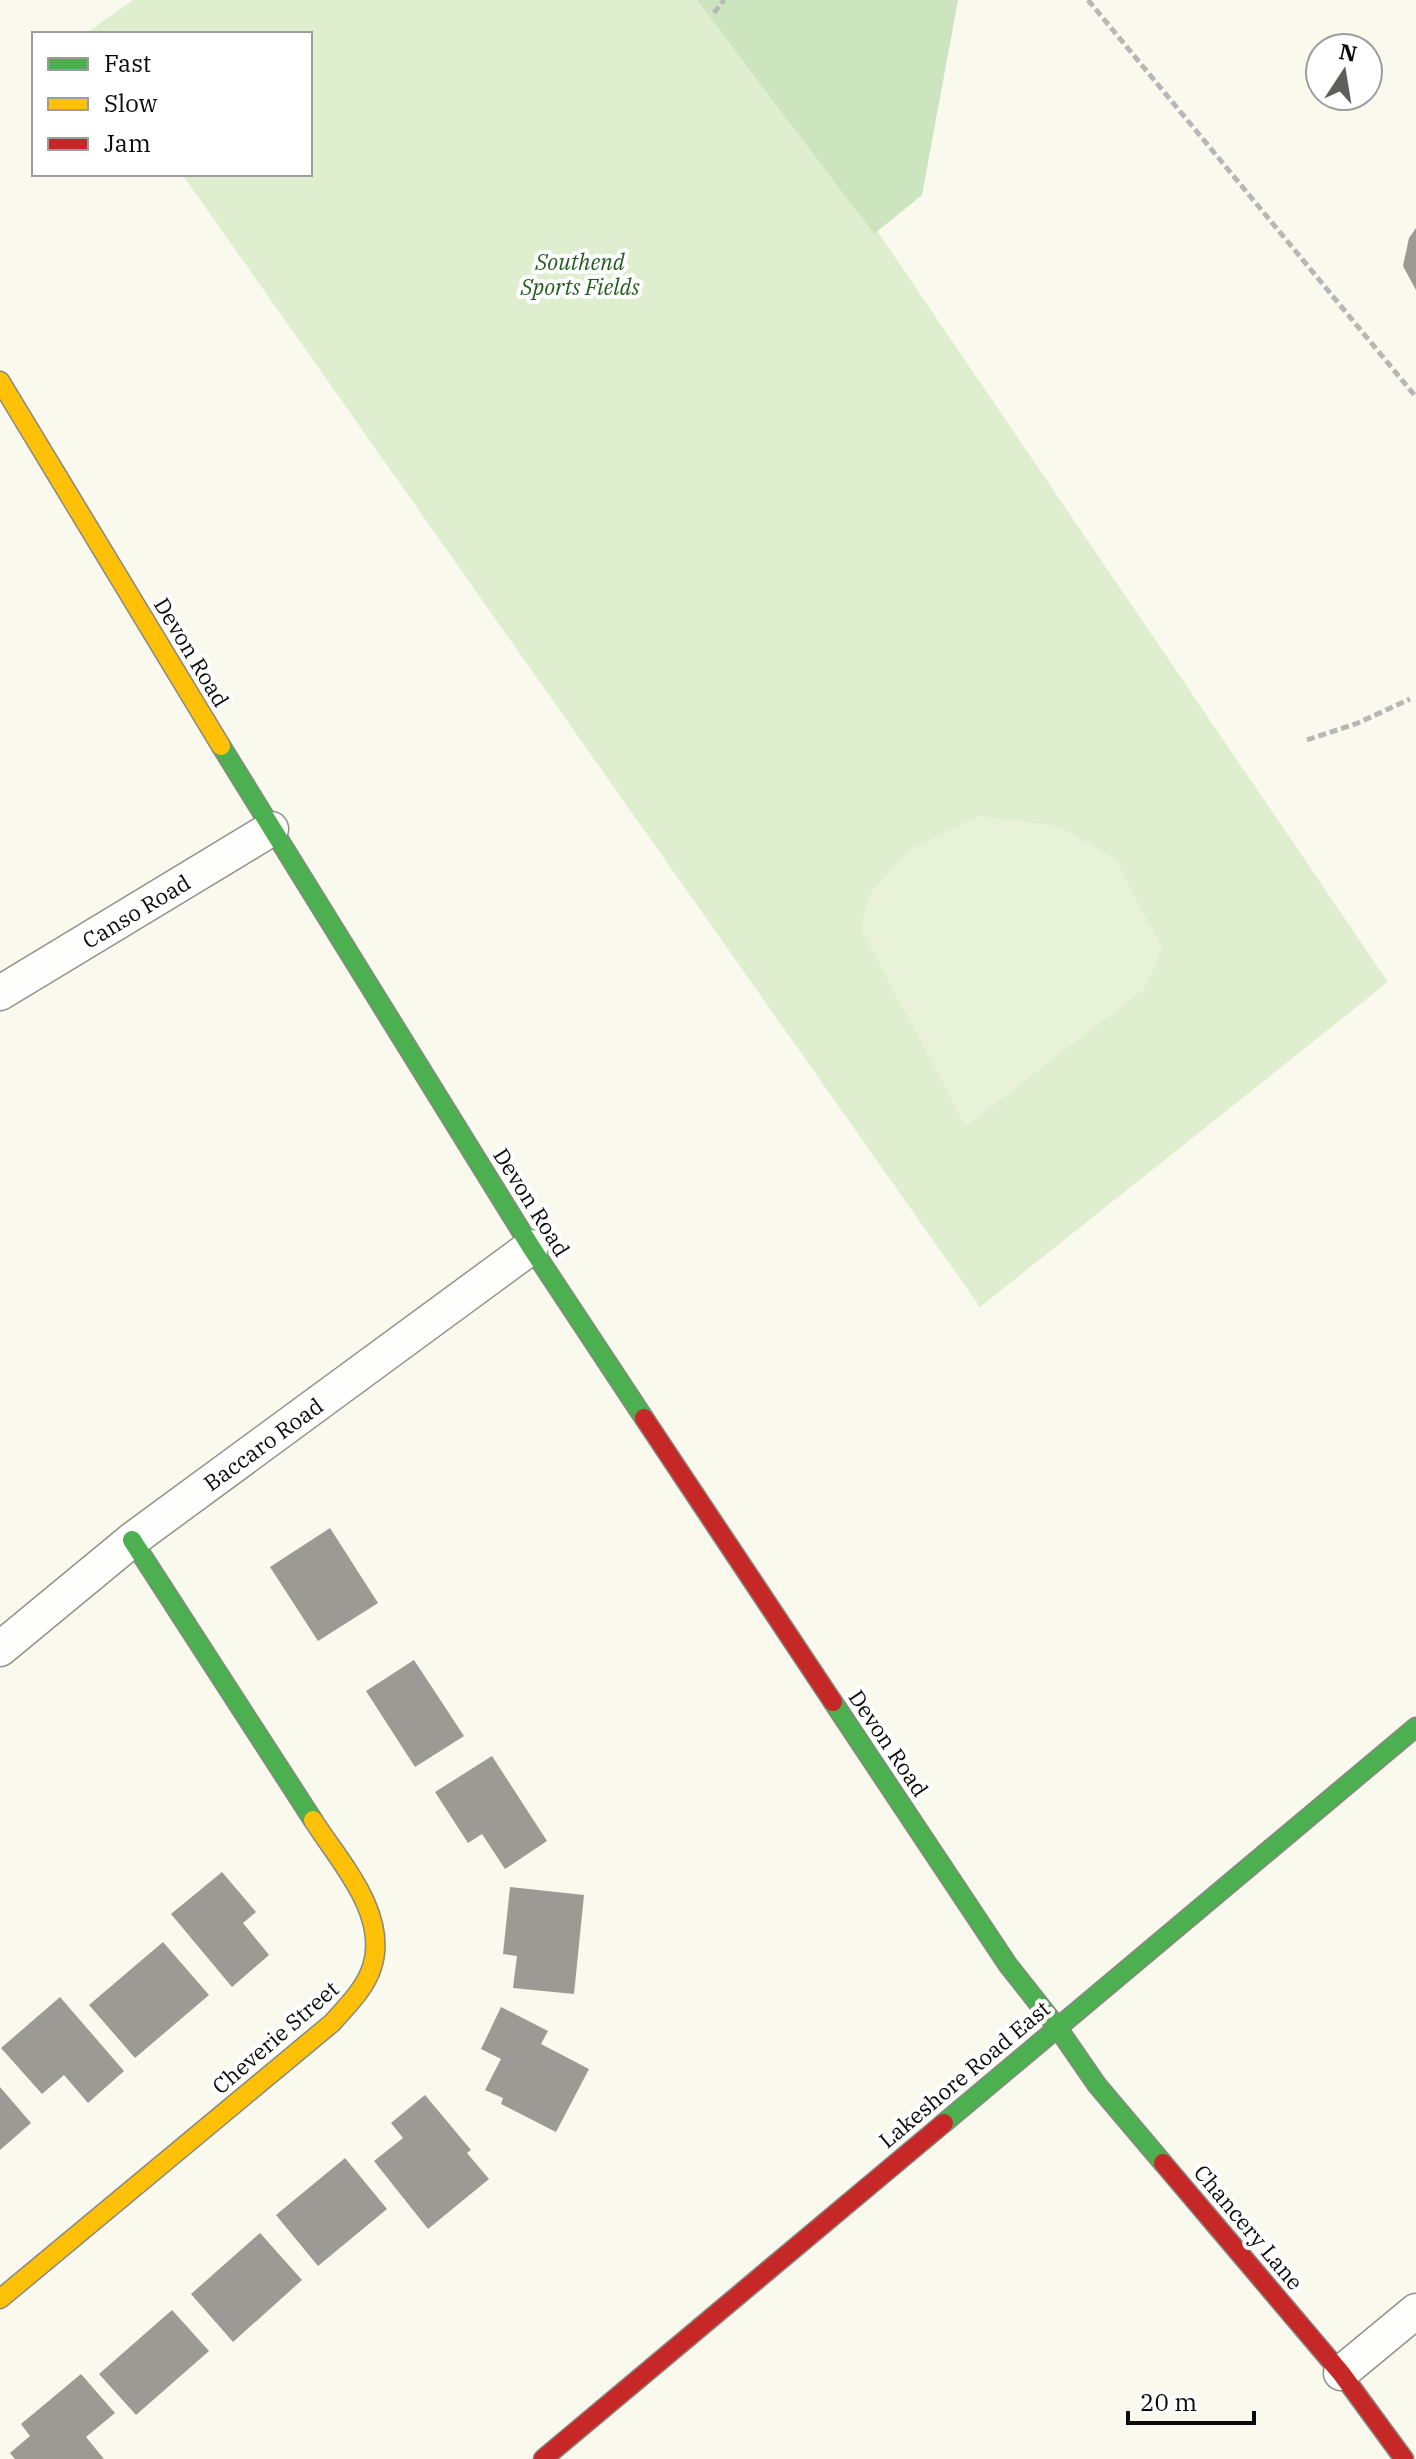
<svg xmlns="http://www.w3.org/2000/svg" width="1416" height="2459" font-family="'IBM Plex Serif',serif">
<rect width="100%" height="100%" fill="#f9f9ee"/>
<path fill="#deeecf" d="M133 0H720L1388 982 980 1307 182 174H310V34H85Z"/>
<path fill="#cce5be" d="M697 0H958L922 195 874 234Z"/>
<path fill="#e8f2d9" d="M978 816 1058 826 1114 858 1162 947 1145 988 966 1126 861 929 868 897 907 851Z"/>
<path fill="#9b9a94" d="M1416 228V290L1403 266 1409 238Z
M330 1528 378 1603 318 1641 270 1567Z
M414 1660 464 1736 415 1767 366 1691Z
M492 1756 547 1841 505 1869 482 1834 468 1843 435 1792Z
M222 1872 256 1912 243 1923 269 1955 232 1987 171 1914Z
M510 1887 584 1895 574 1994 513 1988 517 1956 503 1954Z
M163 1942 209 1995 135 2058 89 2005Z
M60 1997 124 2071 88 2103 64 2075 42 2094 1 2048Z
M501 2007 548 2031 541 2044 589 2069 556 2132 501 2104 503 2098 485 2090 501 2059 481 2049Z
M0 2087 31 2123 0 2150Z
M425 2095 471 2150 467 2153 489 2179 428 2229 374 2161 403 2138 391 2123Z
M345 2158 387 2209 318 2266 276 2215Z
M260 2233 302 2280 233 2342 191 2294Z
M172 2310 209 2351 136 2415 99 2374Z
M81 2374 115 2413 86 2437 104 2459H15L10 2453 30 2436 21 2424Z"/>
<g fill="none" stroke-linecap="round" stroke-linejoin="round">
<defs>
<path id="street" d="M0 993 271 829
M0 1649 132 1540 531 1247
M1341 2373 1416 2311"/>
<path id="fast" d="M221 746 531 1247 644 1418
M132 1540 313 1820
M833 1702 1008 1965 1057 2027 1097 2085 1163 2163
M944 2123 1416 1727"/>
<path id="slow" d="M0 381 221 746
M0 2299 332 2023C347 2006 365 1989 372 1967 389 1914 339 1861 313 1820"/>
<path id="jam" d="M644 1418 833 1702
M1163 2163 1341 2373 1404 2459
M543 2459 944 2123"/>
</defs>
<use href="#street" stroke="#92928d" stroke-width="37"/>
<use href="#fast" stroke="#888883" stroke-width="21"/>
<use href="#slow" stroke="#888883" stroke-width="21"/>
<use href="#jam" stroke="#888883" stroke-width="21"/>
<path stroke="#b7b7b5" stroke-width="5" stroke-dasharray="8 4" stroke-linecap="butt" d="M1088 0 1416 397
M714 13 724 0
M1307 740 1358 723 1410 699"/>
<use href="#street" stroke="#fefefc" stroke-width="34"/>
<use href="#fast" stroke="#4caf50" stroke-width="18"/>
<use href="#slow" stroke="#ffc107" stroke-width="18"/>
<use href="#jam" stroke="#c62828" stroke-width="18"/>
</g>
<g text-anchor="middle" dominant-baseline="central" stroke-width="8" stroke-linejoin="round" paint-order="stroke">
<g font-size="22" font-style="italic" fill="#235d20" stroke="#fff">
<text x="580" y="261">Southend<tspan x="580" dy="25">Sports Fields</tspan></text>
</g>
<g font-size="22" fill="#0a0a0a" stroke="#fff">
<text transform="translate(192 652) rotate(59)">Devon Road</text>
<text transform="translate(136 911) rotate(-31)">Canso Road</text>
<text transform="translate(532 1202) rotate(58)">Devon Road</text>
<text transform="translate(263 1444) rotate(-36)">Baccaro Road</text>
<text transform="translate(889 1743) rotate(56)">Devon Road</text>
<text transform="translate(275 2037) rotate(-41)">Cheverie Street</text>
<text transform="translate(964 2074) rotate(-40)">Lakeshore Road East</text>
<text transform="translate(1249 2227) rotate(50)">Chancery Lane</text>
</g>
</g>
<rect x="32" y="32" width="280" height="144" fill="#ffffff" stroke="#9d9d9d" stroke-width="2"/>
<rect x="48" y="58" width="40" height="12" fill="#4caf50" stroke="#9d9d9d" stroke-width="2"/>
<text x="104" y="72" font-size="24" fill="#0a0a0a">Fast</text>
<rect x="48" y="98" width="40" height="12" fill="#ffc107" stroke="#9d9d9d" stroke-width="2"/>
<text x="104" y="112" font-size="24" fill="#0a0a0a">Slow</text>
<rect x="48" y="138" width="40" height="12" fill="#c62828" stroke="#9d9d9d" stroke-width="2"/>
<text x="104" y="152" font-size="24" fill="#0a0a0a">Jam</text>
<g transform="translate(1344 72) rotate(12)"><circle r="38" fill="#ffffff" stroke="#9d9d9d" stroke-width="2"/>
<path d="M0-6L14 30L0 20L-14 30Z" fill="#5e5e5a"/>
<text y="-12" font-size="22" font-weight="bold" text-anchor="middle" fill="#0a0a0a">N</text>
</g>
<path d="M1128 2411v12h126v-12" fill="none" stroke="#0a0a0a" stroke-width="4"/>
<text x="1140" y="2411" font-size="24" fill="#0a0a0a" stroke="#ffffff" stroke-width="6" paint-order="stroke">20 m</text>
</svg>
